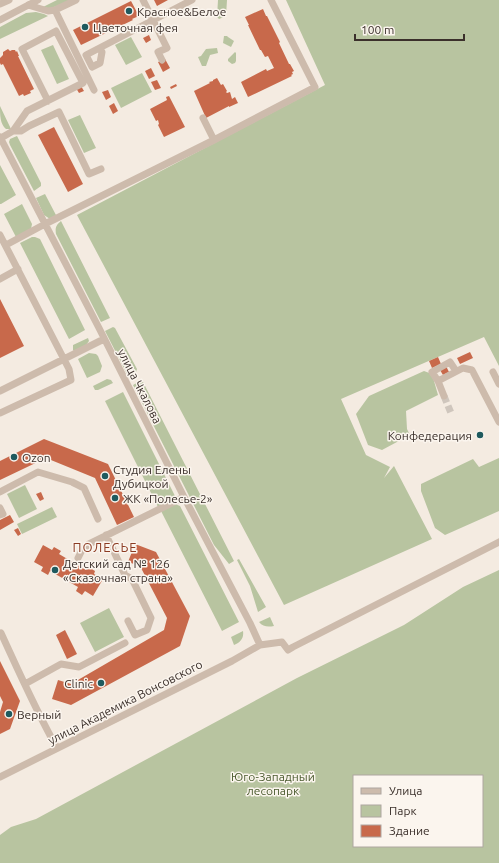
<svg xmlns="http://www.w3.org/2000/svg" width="499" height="863" font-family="Ubuntu,sans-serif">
<rect width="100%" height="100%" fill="#f4ebe1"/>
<path fill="#b8c4a0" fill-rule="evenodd" d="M57 0H72L49 9 43 7Z
M218 0H227L226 16 219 19 217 17Z
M286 0H499V366L484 337 341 399 366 455 390 467 384 478 394 466 432 539 284 605 77 215 325 85Z
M36 12 44 14 48 16 0 39V27L26 13Z
M224 36H227L228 37 234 41 231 47 223 43Z
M131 37 142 57 126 65 115 45Z
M53 45 69 79 57 84 41 50Z
M217 48 218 53 210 55 206 66H202L198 57 201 56 206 49Z
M235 52 236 53V61L235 63 232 64 228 61V59Z
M142 73 152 92 121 108 111 88Z
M0 106 11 129H6C0 124 0 115 0 106Z
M80 115 96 148 84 153 68 120Z
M17 136 41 183V186L34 191 10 145 9 142 10 139Z
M0 165 16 195 1 204H0Z
M45 194 57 217 50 219 44 215 36 198Z
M22 204 32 224 31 229 16 237 4 214Z
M61 221 110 318 101 322 56 234C55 228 56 225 61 221Z
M32 237H35L40 239 85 330 69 339 20 243Z
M113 327 115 328 137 369 136 372 128 376 105 331Z
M88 338 89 341 86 345 74 351 73 350V345Z
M89 353 96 354 98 356 102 366 100 372 87 378 78 359Z
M424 371 432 374 438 395 406 411 407 429 410 435 382 450 368 445 356 414 369 396Z
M107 379 111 380 113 383 98 390H95L93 386Z
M142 380 234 561 229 564 214 545 133 385Z
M123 392 177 500 159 509 105 401Z
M499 458V511L445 535 435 528 421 491V484L473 459 479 467Z
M25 485 37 509 19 518 7 494Z
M175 504 180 506 239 622 222 631 161 511Z
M52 507 57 517 22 534 17 524Z
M239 559 266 607 258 612 250 586 237 560Z
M499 570V863H0V835L11 827 36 819 297 678 404 625 463 587ZM354 776H482V846H354Z
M109 608 124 637 95 652 80 623Z
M270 617 274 626C268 627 263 627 259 622Z
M243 631C244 638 241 642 234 645L231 637Z"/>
<path fill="#c8694b" d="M154 0H168L157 6Z
M131 1 139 16 132 19 133 20 81 45 73 30Z
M263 9 266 16H267L280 42 279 43 289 64H290L294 71 292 72 293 74 291 75 292 76 248 97 241 82 266 69 267 71 274 68 268 56 265 57 261 50H260L248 25H249L245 17Z
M149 35 151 40 146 43 143 38Z
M8 49 10 51 12 50H15L16 52 17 51 19 56H18L34 89 30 91 31 93 24 96 23 94 19 96 3 64 1 65 0 63V58L3 55V52Z
M165 59 170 68 163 72 158 62Z
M151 68 155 76 149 79 145 71Z
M217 78 221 85 223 84 227 91 226 92 227 93 230 92 232 99 235 97 238 103 229 107V106L206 118 194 91 210 83 209 82 213 81V80Z
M157 80 161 88 155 90 151 82Z
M176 84 177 86 171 89 170 87Z
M81 86 84 91 79 93 76 88Z
M108 90 111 97 106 100 102 92Z
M169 96 185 127 164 137 158 125 159 124 158 120 156 121 150 109 167 100 166 97Z
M114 103 118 111 113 114 109 106Z
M54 127 83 184 68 192 38 135Z
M0 299 24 346 0 358Z
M470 352 473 358 460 364 457 358Z
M438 357 441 364 432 368 429 361Z
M446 366 449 372 443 375 440 370Z
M44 439 108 464 134 517 117 525 95 478 46 458 0 480V461Z
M41 492 44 499 40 501 36 494Z
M10 515 14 522 0 530V520Z
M18 528 21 534 18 536 14 530Z
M135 544 156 552 190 616 180 646 71 705 52 699 58 680 71 684 164 630 167 618 140 566 128 562Z
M43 545 52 550 54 547 61 551 59 554 86 570 88 567 95 571 94 574 103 579 93 596 85 591 82 595 76 591 78 587 50 571 48 575 41 571 43 567 34 562Z
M65 630 77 654 67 659 56 635Z
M0 661 20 701 10 729 0 734V712L3 702 0 696Z"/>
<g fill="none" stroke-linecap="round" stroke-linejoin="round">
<path stroke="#cfc6bd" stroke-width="7" stroke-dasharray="7 3.5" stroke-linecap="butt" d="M444 396 451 413"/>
<path stroke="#cdbbac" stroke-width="7" d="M143 0 167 48 158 52 162 60
M0 4 9 0
M28 5 48 11 55 10 76 0
M55 10 94 90
M0 20 38 0
M100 48 102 52 100 63 92 67 86 55 192 0
M203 118 214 140
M13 131H21L29 126 59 112 89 174 101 169
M0 137 99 328 184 497 250 623 260 645
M1 138 13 131 27 111 83 83 56 31 22 49 48 101
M0 235 69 369 71 380 0 413
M6 245 45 224 214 140 315 87 271 0
M0 279 18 269
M493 372 499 384
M438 381 432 372 450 362 456 371
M0 391 104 339
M444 396 438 381 463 368 472 370 499 422
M0 492 38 472 72 482 84 488 98 519
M0 508 3 514 0 515
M106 535 125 575 132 579 151 618 147 630 135 635 128 621
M78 558 82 550 89 544 184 497
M0 634 1 633C19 672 36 711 57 748
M25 684 61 664 79 667 125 643
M0 777 232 661 260 645 282 642 288 650 293 647 499 542"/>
</g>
<g fill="#1f5a5e" stroke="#fbf5ee" stroke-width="1.5">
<circle cx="129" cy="11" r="4"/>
<circle cx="85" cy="27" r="4"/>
<circle cx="480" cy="435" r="4"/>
<circle cx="14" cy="457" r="4"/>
<circle cx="105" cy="476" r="4"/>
<circle cx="115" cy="498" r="4"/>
<circle cx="55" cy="570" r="4"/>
<circle cx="101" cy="683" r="4"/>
<circle cx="9" cy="714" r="4"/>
</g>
<g text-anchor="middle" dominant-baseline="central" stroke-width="3" stroke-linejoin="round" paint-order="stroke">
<g font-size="12" fill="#3b302b" stroke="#fbf5ee" text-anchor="start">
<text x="137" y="11">Красное&amp;Белое</text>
<text x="93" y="27">Цветочная фея</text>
<text x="472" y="435" text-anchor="end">Конфедерация</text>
<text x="22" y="457">Ozon</text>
<text x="113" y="469">Студия Елены<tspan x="113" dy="14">Дубицкой</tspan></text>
<text x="123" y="498">ЖК «Полесье-2»</text>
<text x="63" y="563">Детский сад № 126<tspan x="63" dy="14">«Сказочная страна»</tspan></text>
<text x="93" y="683" text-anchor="end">Clinic</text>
<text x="17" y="714">Верный</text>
</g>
<g font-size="12" fill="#3b302b" stroke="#fbf5ee">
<text transform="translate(140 386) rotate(63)">улица Чкалова</text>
<text transform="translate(125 702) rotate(-27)">улица Академика Вонсовского</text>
</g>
<g font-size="12" fill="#4a5a2e" stroke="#fbf5ee">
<text x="273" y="776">Юго-Западный<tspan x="273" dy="14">лесопарк</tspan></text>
</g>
<g font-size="13" letter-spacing="1" fill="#8c3b22" stroke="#fbf5ee">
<text x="105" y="547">ПОЛЕСЬЕ</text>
</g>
</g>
<rect x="353" y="775" width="130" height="72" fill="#fbf5ee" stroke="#aea6a0"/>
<rect x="361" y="788" width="20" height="6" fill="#cdbbac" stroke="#aea6a0"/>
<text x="389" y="795" font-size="12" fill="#3b302b">Улица</text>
<rect x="361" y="805" width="20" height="12" fill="#b8c4a0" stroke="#aea6a0"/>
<text x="389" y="815" font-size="12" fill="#3b302b">Парк</text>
<rect x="361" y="825" width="20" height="12" fill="#c8694b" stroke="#aea6a0"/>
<text x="389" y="835" font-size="12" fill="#3b302b">Здание</text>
<path d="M355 34v6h109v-6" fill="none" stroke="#3b302b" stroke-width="2"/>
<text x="361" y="34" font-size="12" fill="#3b302b" stroke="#fbf5ee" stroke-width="3" paint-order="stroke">100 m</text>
</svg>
